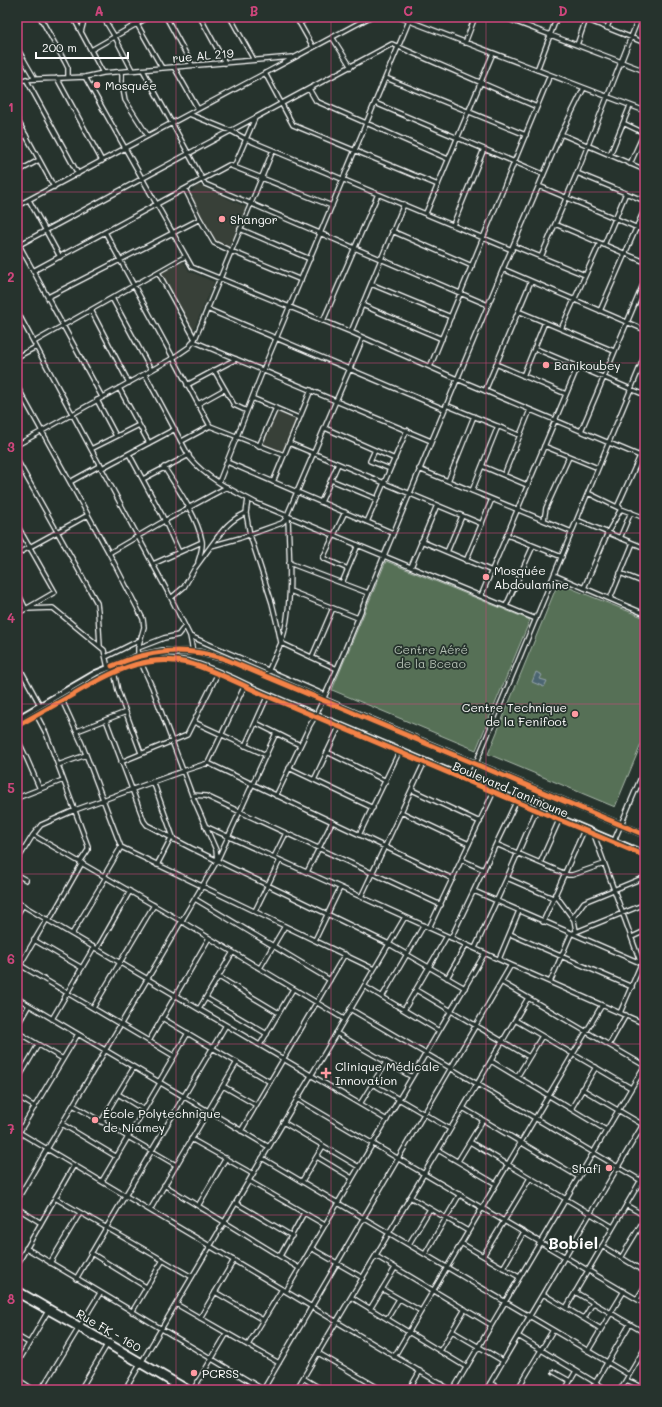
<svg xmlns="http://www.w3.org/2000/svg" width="662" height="1407" font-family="Mali,sans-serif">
<rect width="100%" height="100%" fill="#26332d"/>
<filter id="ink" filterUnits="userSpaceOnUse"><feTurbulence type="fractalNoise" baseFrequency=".025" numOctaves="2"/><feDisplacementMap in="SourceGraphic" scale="8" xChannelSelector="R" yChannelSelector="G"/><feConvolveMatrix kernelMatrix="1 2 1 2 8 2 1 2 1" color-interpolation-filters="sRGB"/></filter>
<g filter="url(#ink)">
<path fill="#394137" d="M198 185 246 207 229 247 214 242 190 193Z
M183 261 189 271 214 282 193 331 162 273Z
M277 412 296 420 282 453 263 444Z"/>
<path fill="#567057" stroke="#aab8ab" d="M386 561 530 620 476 750 332 690Z
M558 583 645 618V735L615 807 488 754Z"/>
<path fill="#4c6571" stroke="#94a3aa" d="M536 672 542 675 540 679 547 681 544 687 532 682Z"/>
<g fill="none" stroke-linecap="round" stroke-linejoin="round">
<defs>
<path id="minor" d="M40 17 65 62 68 68V77
M73 17 103 73
M103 17 115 37 132 70
M166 17 192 65
M200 17 225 63
M230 17 254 60
M296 17 313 47
M399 17 645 111
M503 17 645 71
M580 17 645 43
M299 23 310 17
M137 24 162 68
M607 28 611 17
M81 32 85 17
M332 37 351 67
M465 43 475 17
M577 45 586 19
M17 48 35 79
M91 50 149 17
M174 67 198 109
M642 69 645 61
M143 70 205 184 488 305
M537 70 557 17
M122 72V84L125 100 148 136
M265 73 293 125 438 185
M85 77 192 267 351 332 457 379 645 458
M57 78 102 161
M386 78 526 135
M26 79 78 174
M17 80 85 77 103 73 292 57
M309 89 316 101 448 159
M375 103 543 174
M189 114 231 131 246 139 512 250
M17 119 54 187
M623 123 644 133 630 164
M561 134 645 170
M17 140 26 135
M610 155 630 106
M234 167 255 118
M17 172 39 160
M577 173 645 201
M539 186 645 231
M185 189 200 219 214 243 231 251 301 280
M29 200 60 257
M17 206 370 17
M426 213 493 53
M555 224 645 262
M453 225 484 149
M240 229 310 259
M392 231 472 266
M105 232 210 426 284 455
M17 241 102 397
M604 245 626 193
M17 246 392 44 537 107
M514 246 585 275
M541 257 577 173 639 17
M503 269 645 330
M33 271 229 165 332 206
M158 272 195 339
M371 284 451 317
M48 297 200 219
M112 298 151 370
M362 305 442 339
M207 309 444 409
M91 310 129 383
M17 311 171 598 190 636 193 652
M518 311 614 351
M600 311 645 208
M323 321 378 194
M561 329 600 243
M351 332 404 204
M193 341 431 441
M34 342 186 256
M534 348 645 395
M17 357 36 347
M496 364 566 394
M430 367 550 75
M214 370 234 405 247 411
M145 374 190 458C206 478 233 491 256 503L536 619
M523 376 545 322
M187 385 236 359
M17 386 109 553 143 619 144 627 138 648V656L152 687 192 795 216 850 217 860
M119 388 149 443
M485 391 531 281
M252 398 299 418
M97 400 116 436
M198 404 225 389
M446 405 519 435
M325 428 395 459
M581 431 645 280
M182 441 210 426
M289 443 482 524
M17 445 173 358 189 347 195 339 273 150
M259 446 276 408
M544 446 598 468
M91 449 139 425
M375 450 370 461 390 469
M129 454 162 515 179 552
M17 460 97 603 98 611 100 646
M227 462 393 533
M482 466 527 485
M164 467C178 489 197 516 202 541 203 547 200 556 198 562
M102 468 175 429
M419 469 572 532
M504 475 530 410
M143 479 189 455
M331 480 377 499
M448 481 474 416
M70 482 101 465
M219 482 263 370 409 21V17
M273 482 311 390
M472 491 498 426
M588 493 621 509 645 518
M248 499 246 513 250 535 272 603 278 628 281 643 266 676
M321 502 338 464
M345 512 323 558 348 569
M288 517C289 555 294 608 281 643L337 669
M544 520 546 508 569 457
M577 520 645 548
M367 522 407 430
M17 525 55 592 17 614
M507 535 562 557
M620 538 631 512
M421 541 492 571
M211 546C222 531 228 521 246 513
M447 552 462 516
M109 553 164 521 227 487
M17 554 88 515
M466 561 492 499
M289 563 368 593
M153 564 202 542
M411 567 437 505
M620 573 645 583
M554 575 645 614
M342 583 358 545
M584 588 608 532 621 509 618 505 645 445
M17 591 26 609
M290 591 358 618
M481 596 578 366
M171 598 184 587 195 568 211 546 240 538 282 523 285 520 363 338
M610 599 633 543
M506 606 533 546
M27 609 53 608 104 650 108 668
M190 636 325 695
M138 648 164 638 178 635 185 626
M106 657 140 640
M312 657 333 608
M17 663 40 705
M114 671 118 691 141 753
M62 700 82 744 121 847 374 969
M36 714 46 733 88 846V850L80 862
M106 720 144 821 147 825 191 848 389 944 465 988
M194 722 266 755
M256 723 300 745
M77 731 126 712
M17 738 27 759 40 789
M245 746 268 695
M327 752 386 781
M121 762 187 735 218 673
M208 763 245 685
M58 765 86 755
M289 768 373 808
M314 780 340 725
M469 780 645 355
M153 781 174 840
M638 785 645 788
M412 790 480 822
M192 795 206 796 441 905
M276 796 310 725 316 715 337 669 503 269 561 134 584 88
M17 798 63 780
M401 812 469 844
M205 826 511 965 645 1024
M593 832 641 964 620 1013
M33 835 181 921 344 1019
M359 835 400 750
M614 841 645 768
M496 844 568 875H572L604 864
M274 857 286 833
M462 860 484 870
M17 861 33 835 41 825 75 810 183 771 208 763 453 879
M540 863 560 818
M157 865 171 838
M307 872 332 822
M17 875 26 880
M104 876 121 847
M507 878 553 898
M474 891 645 965
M555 894 574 920
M361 897 425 761
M195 899 330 980
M17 902 387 1120
M255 911 280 860
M17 915 23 905
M49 921 82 863
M543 922 585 828
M429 928 494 791
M576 931 574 920V916L584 902 645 877
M72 934 106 877
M510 934 632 987
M632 937 645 931
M451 938 517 800
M34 940 82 968
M315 940 340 888
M475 948 507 878 544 793
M97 949 130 891
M499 959 519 911
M20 965 174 1056
M260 968 285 926
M17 970 47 919
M219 977 279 1013
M447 978 466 945
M501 982 645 1066
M550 982 571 934 645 904
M364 986 439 1031
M416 990 529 1057
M382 997 424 925
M17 998 269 1147
M206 998 267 1034
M93 1008 154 905
M199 1009 233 952
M350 1009 645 1183
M404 1010 447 936
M162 1018 270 1082
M52 1019 94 947
M515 1020 631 1088
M17 1026 29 1005
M17 1032 63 1059
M336 1033 412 1077
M149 1041 209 938
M260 1045 293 989
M609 1045 626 1015
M491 1061 606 1130
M517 1077 542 1036
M17 1081 38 1045
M159 1082 188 1033
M373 1084 450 1129
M223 1086 256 1105
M582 1089 645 1126
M118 1094 144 1110
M17 1096 35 1107
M297 1099 645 1304
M360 1104 386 1062
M73 1105 176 1165
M463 1108 579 1177
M571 1109 596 1067
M101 1122 134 1067
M283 1122 359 1167
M62 1124 117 1157
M17 1131 451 1390
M241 1131 345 954
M17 1136 78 1034
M191 1139 253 1174
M470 1142 613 1227
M438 1150 496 1184
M317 1157 352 1178
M262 1158 629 1375
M458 1161 483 1120
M102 1181 160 1083
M249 1181 325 1225
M302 1181 323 1146
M164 1185 299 1268
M410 1197 468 1231
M55 1198 192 1277
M17 1200 217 861 276 733
M236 1203 292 1236
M626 1205 645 1216
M198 1206 226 1158
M17 1208 41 1223
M150 1210 237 1062
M461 1243 519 1277
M409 1244 430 1209
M602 1246 645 1272
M26 1248 264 1390
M311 1248 363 1278
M91 1253 146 1287
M425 1254 460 1194
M280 1256 304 1213
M376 1256 491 1325
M483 1256 530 1178
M621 1258 645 1218
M50 1263 80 1213
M17 1265 74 1165
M503 1268 524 1232
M76 1279 226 1025
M382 1289 421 1311
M286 1291 485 953
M215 1292 263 1320
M575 1292 645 1333
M543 1294 601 1329
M351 1297 466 1367
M637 1299 645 1286
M176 1304 279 1363
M566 1308 645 1173
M370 1309 395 1268
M132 1312 163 1260
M200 1318 234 1260
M584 1318 593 1303
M387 1319 399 1299
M452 1331 503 1361
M17 1336 29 1343
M518 1336 608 1390
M248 1345 282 1289
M440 1351 465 1309
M588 1351 624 1291
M318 1353 382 1390
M394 1357 602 1005
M17 1364 48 1311
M554 1372 570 1381
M303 1378 323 1390
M17 1379 34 1390
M626 1380 645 1388
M490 1383 503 1390
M41 1390 100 1293
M80 1390 107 1345
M125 1390 405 917
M168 1390 172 1384
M193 1390 227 1333
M263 1390 511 965
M296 1390 528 998
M409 1390 420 1371
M439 1390 442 1384
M453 1390 645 1065
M486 1390 645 1121
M517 1390 553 1330
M565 1390 576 1371
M591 1390 630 1324
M620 1390 645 1348"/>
<path id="major" d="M17 719 96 673 138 656 163 651 198 652 222 658 248 668 645 835
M17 724C32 716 48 708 63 699 101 677 142 651 188 662 216 669 242 684 268 695L645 854
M17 1289 191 1390
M17 1294 78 1328 183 1390"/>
</defs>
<use href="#minor" stroke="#fff" stroke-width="6"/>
<use href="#major" stroke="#fff" stroke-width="8"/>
<use href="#minor" stroke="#26332d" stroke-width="3.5"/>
<use href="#major" stroke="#26332d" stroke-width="4.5"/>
<defs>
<path id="cycleway" d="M112 666C150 650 182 646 222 658L645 835
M17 726C33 717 49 708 65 699 103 677 142 652 188 663 215 670 241 685 267 696L645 856"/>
</defs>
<use href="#cycleway" stroke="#26332d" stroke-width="8"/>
<use href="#cycleway" stroke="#f48246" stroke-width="5"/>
</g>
</g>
<path fill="none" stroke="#ce467c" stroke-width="1" stroke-opacity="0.55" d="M176 17V1390M331 17V1390M486 17V1390M17 192H645M17 363H645M17 533H645M17 704H645M17 874H645M17 1044H645M17 1215H645"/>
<g fill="#ff9aa2" stroke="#26332d" stroke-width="1.5">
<circle cx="97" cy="85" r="4"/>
<circle cx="222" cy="219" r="4"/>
<circle cx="546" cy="365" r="4"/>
<circle cx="486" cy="577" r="4"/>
<circle cx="575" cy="714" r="4"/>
<path d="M324 1067h4v4h4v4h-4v4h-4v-4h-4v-4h4z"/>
<circle cx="95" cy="1120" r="4"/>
<circle cx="609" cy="1168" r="4"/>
<circle cx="194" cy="1373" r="4"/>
</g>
<g text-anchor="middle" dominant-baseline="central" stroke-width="3.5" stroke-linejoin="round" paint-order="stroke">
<g font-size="12" fill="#fff" stroke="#26332d">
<text transform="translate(203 55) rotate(-5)">rue AL 219</text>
<text transform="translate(511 789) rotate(23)">Boulevard Tanimoune</text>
<text transform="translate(109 1330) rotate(30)">Rue FK - 160</text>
</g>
<g font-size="12" fill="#fff" stroke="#26332d" text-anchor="start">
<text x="105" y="85">Mosquée</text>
<text x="230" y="219">Shangor</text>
<text x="554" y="365">Banikoubey</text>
<text x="494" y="570">Mosquée<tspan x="494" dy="14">Abdoulamine</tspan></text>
<text x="567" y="707" text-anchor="end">Centre Technique<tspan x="567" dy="14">de la Fenifoot</tspan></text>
<text x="335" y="1066">Clinique Médicale<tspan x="335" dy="14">Innovation</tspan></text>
<text x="103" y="1113">École Polytechnique<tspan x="103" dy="14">de Niamey</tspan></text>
<text x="601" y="1168" text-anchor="end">Shafi</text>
<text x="202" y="1373">PCRSS</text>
</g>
<g font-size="12" fill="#b3bfb3" stroke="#26332d">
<text x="431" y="649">Centre Aéré<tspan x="431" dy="14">de la Bceao</tspan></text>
</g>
<g font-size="16" font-weight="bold" fill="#fff" stroke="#26332d">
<text x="573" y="1242">Bobiel</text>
</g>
</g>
<rect width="662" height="1407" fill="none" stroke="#26332d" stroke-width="44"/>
<path d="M36 52v6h92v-6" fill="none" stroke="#ffffff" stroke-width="2"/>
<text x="42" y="52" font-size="12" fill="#ffffff" stroke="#26332d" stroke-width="3" paint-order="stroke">200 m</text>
<rect x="22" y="22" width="618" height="1363" fill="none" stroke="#ce467c" stroke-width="1.5"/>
<g font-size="13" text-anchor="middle" font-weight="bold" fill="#ce467c">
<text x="99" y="16">A</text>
<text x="254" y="16">B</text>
<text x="408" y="16">C</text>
<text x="563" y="16">D</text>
<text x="11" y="112">1</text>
<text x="11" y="282">2</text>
<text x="11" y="452">3</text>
<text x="11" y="623">4</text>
<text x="11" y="793">5</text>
<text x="11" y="964">6</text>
<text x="11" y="1134">7</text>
<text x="11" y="1304">8</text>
</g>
</svg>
